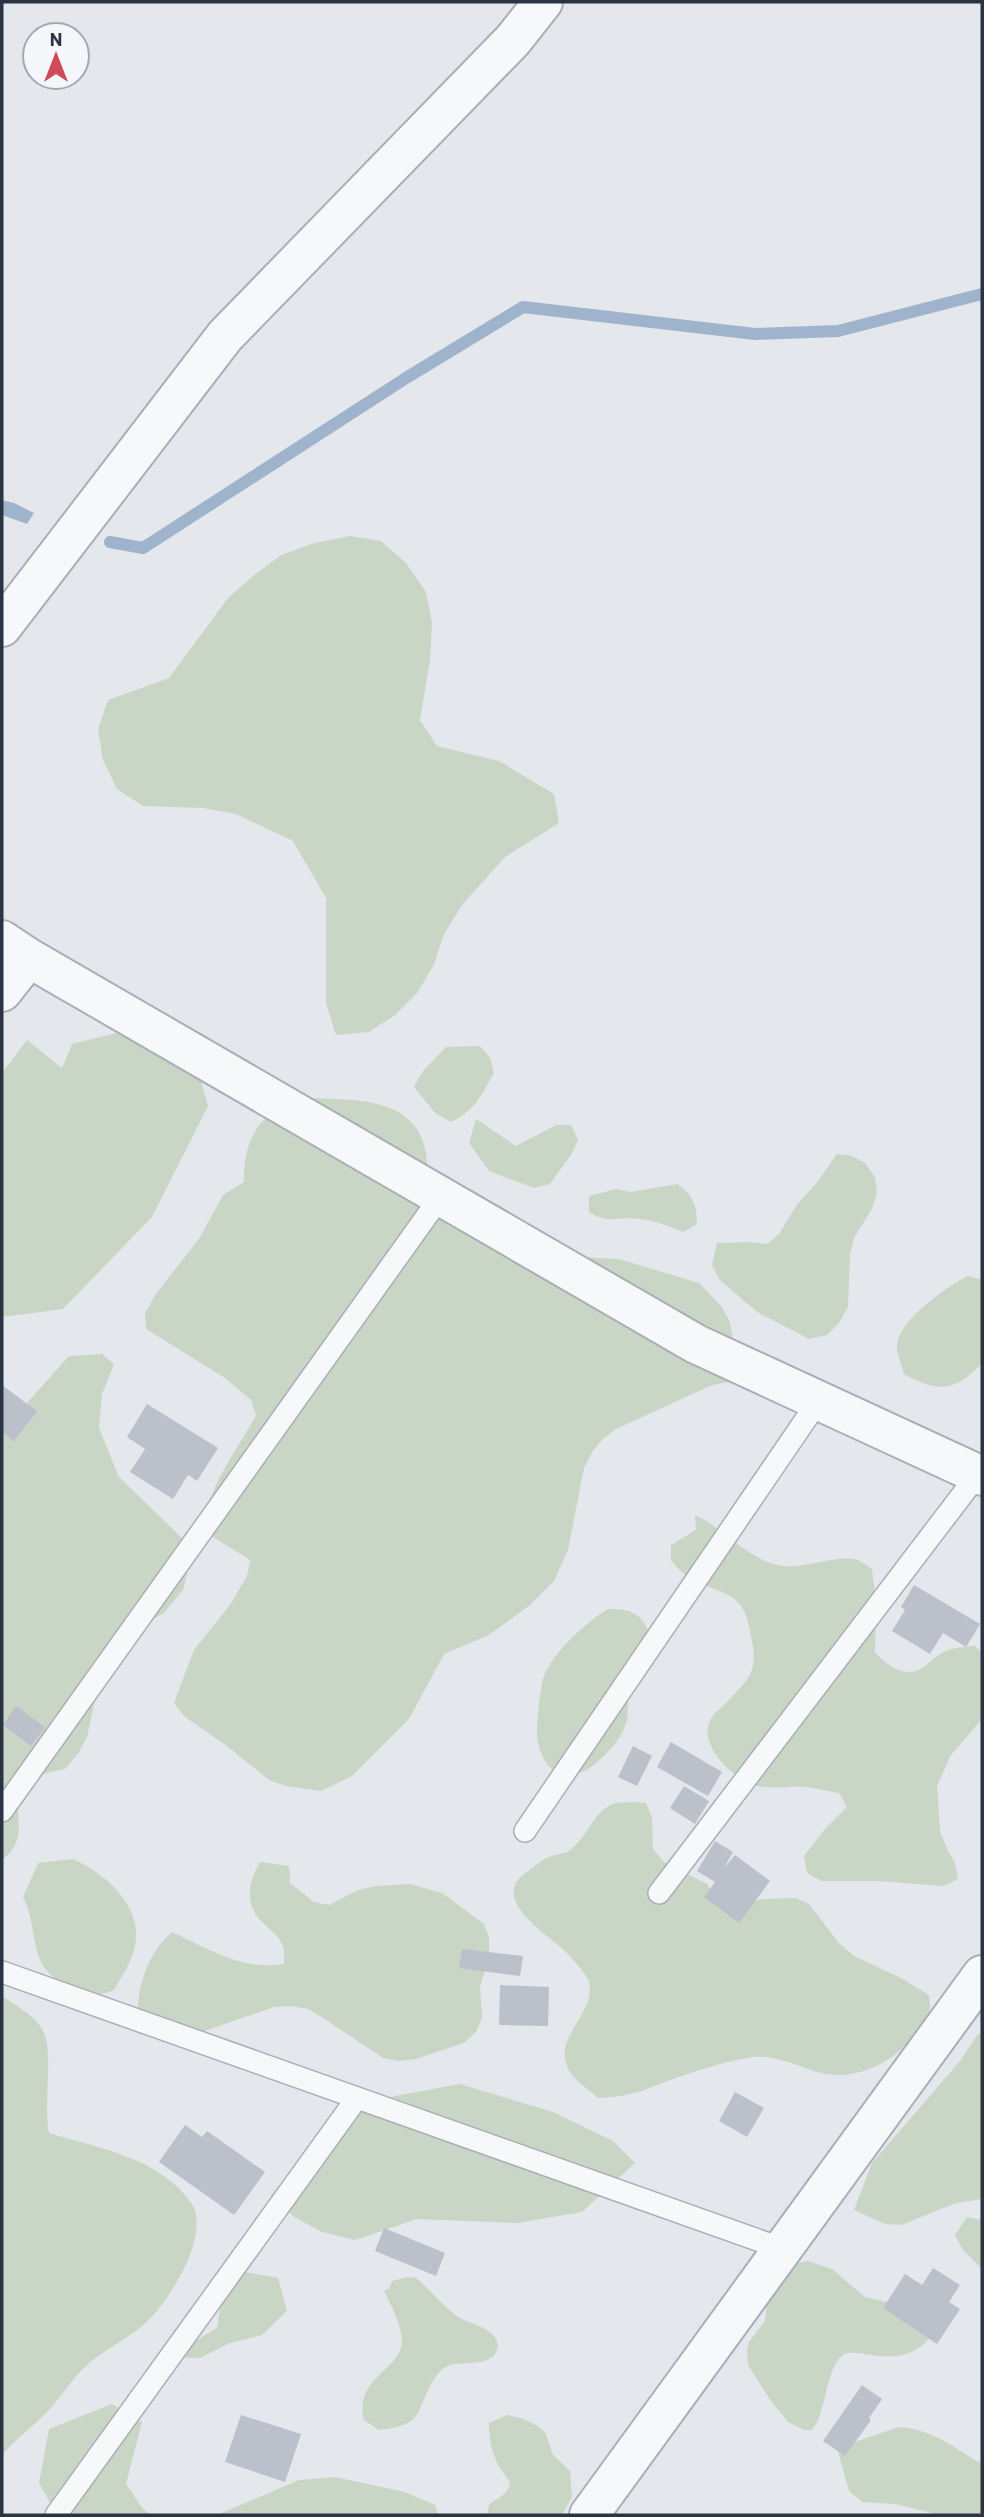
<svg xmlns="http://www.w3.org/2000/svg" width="984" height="2517" font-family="Barlow,sans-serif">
<rect width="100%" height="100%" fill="#e4e7ec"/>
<path fill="#c9d6c5" d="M350 536 381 541 406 563 426 592 432 623 430 660 420 720 437 746 499 761 554 794 559 823 505 857 462 905 444 934 434 964 418 992 395 1015 369 1032 336 1035 326 1003V898L293 841 236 814 203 808 143 806 117 789 103 760 98 729 108 700 169 678 228 598 253 576 281 555 315 543Z
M133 1029 192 1047 208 1106 152 1217 63 1309 2 1317V1073L27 1040 62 1068 72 1044Z
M480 1046 490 1058 494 1073C481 1096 475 1110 451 1122L435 1113 414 1087 423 1071 446 1047Z
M310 1098C351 1100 413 1096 425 1148 428 1163 428 1181 430 1196L575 1257 619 1259 699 1283 722 1307 730 1322 738 1368 730 1382 712 1385 616 1429 603 1439 593 1451 584 1468 568 1550 554 1581 530 1605 489 1635 444 1654 409 1719 352 1776 321 1791 286 1786 269 1780 227 1746 185 1717 174 1703 194 1650 230 1605 247 1576 250 1560 210 1535C208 1530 206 1524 206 1519 205 1493 243 1440 256 1415L251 1400 225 1378 146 1329 145 1313 155 1295 199 1239 223 1195 244 1182C243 1135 263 1107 310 1098Z
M476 1119 516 1146 556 1125H571L578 1140 571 1155 550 1184 534 1188 489 1171 469 1143Z
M837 1154 852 1156 865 1163 875 1177 877 1193 872 1209 854 1238 850 1255 848 1307 839 1323 827 1335 809 1339 759 1313 745 1302 719 1279 712 1265 717 1243 751 1242 767 1244 779 1234 796 1206 818 1181Z
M677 1184C693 1195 697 1205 697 1224L683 1232C668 1226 654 1220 639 1219 617 1216 610 1225 589 1212V1196L616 1189 631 1192Z
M968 1276 982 1280V1363C955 1392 939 1393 904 1374 902 1366 897 1355 897 1346 898 1321 947 1286 968 1276Z
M102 1354 114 1364 102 1394 99 1428 119 1477 182 1538 187 1555V1574L183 1590 163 1614 149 1621 98 1685 87 1737 79 1752 65 1769 49 1772 19 1785C12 1815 31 1837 2 1860V1431L69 1356Z
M695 1515C726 1529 748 1561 783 1566 806 1569 837 1554 858 1560 863 1562 868 1567 872 1569L876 1602 875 1652C885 1664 902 1677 919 1670 927 1666 934 1657 942 1653 952 1647 964 1647 975 1646L982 1653V1719L951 1755 937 1786 940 1831 947 1849 955 1863 958 1879 943 1886 877 1881H822L807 1873 804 1856 824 1830 847 1807 839 1793C828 1791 818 1789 807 1787 790 1786 770 1790 754 1785 733 1779 698 1745 710 1721 712 1715 720 1709 724 1705 749 1679 759 1673 751 1636 749 1626 747 1615 741 1606 731 1591 709 1589 695 1581 685 1576 678 1569 671 1560V1545L696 1530Z
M608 1609C620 1609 633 1609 642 1620 661 1643 636 1664 630 1688 627 1698 629 1710 627 1720 622 1738 610 1751 596 1763 570 1785 546 1777 538 1743 535 1731 540 1692 543 1679 549 1656 587 1621 608 1609Z
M646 1803 652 1818 653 1849 664 1862 707 1884 717 1898 729 1906 763 1899 796 1898 809 1904 839 1943 854 1956 901 1978 929 1995C933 2019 925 2025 910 2041 886 2067 848 2083 814 2071 793 2064 770 2053 747 2058 719 2063 692 2072 665 2082 654 2086 642 2092 630 2094 620 2097 609 2097 598 2098 590 2090 576 2082 570 2072 549 2038 597 2015 589 1982 586 1974 573 1959 566 1952 552 1938 490 1901 523 1875 529 1870 543 1859 549 1857 555 1854 564 1854 569 1851 586 1839 594 1811 613 1804 622 1801 636 1803 646 1803Z
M73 1859C106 1874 143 1906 135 1946 132 1962 122 1976 114 1990 109 1992 104 1994 98 1994 79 1996 48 1979 40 1960 32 1940 34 1918 23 1897L38 1863Z
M260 1862 289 1866 290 1883 314 1902 329 1905 358 1890 376 1886 410 1884 442 1893 484 1924 489 1938V1956L480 1987 482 2018 476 2032 464 2043 416 2059 399 2061 383 2058 323 2018 308 2009 292 2006 274 2007 193 2035 138 2010C138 1983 151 1949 172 1932 209 1949 242 1971 284 1964 284 1959 285 1952 283 1947 280 1936 270 1930 262 1922 244 1904 248 1882 260 1862Z
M2 1996C15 2005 36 2016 43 2031 54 2051 43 2105 49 2133 98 2148 157 2157 190 2201 214 2232 167 2306 142 2326 124 2341 102 2351 86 2366 74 2377 66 2390 55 2403 40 2422 18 2436 2 2455Z
M982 2033V2199L956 2203 901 2225 885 2224 854 2210 872 2163 960 2061 978 2034Z
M460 2084 553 2112 613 2141 635 2163 582 2212 517 2223 417 2219 355 2240 322 2232 294 2217 271 2195 291 2176 310 2149 366 2108 395 2096Z
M967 2217 982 2220V2269L963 2250 955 2235Z
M808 2261 832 2269 865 2297 898 2305 929 2339C898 2373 857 2345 843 2355 825 2368 827 2412 812 2430H804L788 2422 771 2401 748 2365 747 2350 749 2342 765 2321 767 2301 792 2264Z
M245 2272 278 2278 287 2311 262 2335 230 2343 200 2358 169 2357 217 2328 222 2295Z
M408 2277 416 2278C430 2289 446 2310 460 2318 471 2324 485 2326 493 2335 497 2339 499 2345 497 2350 491 2368 462 2360 448 2366 443 2368 439 2372 436 2376 414 2409 428 2425 379 2430L364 2420C353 2378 403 2368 402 2341 401 2323 391 2306 384 2290L389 2289 392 2281Z
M112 2404 142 2422 126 2484 144 2510 152 2515H63L54 2510 39 2483 49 2429Z
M507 2415 524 2419 539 2427 545 2432 553 2455 570 2471 572 2497 562 2515H487L489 2505C498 2497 508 2496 510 2482 495 2463 489 2448 489 2423Z
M899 2427C935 2430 952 2447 982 2464V2515H940L895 2504 862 2502 849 2491 837 2448Z
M335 2477 405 2492 435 2505 438 2515H217L299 2480Z"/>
<path fill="#9fb4cc" d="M2 500 14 503 34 513 27 524 2 515Z"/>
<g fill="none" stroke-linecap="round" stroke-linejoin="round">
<path stroke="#9fb4cc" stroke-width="12" d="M110 542 143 548 406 378 523 307 755 334 838 331 982 294"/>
</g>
<path fill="#bbc0ca" d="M2 1385 37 1411 14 1441 2 1432Z
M147 1404 218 1448 197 1481 188 1475 173 1499 130 1472 145 1449 127 1437Z
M914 1585 980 1624 966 1647 943 1633 930 1654 892 1631 905 1610 901 1607Z
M16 1706 45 1727 31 1746 3 1725Z
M671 1742 722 1772 708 1796 657 1767Z
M633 1746 652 1756 637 1786 618 1777Z
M684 1786 709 1801 695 1824 670 1808Z
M715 1841 733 1852 724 1868 735 1855 770 1881 739 1923 704 1897 715 1882 697 1871Z
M462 1949 523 1956 520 1976 459 1968Z
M500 1985 549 1987 548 2026 499 2025Z
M735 2092 764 2108 747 2137 719 2121Z
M185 2125 202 2137 207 2131 265 2172 234 2215 159 2162Z
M384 2228 445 2253 436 2276 375 2251Z
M933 2268 960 2285 949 2302 960 2309 937 2344 883 2308 905 2274 922 2285Z
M862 2385 882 2399 869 2418 871 2420 845 2456 823 2441Z
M241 2415 301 2434 285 2482 225 2462Z"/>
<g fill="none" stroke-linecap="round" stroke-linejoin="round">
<defs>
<path id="service" d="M2 1811 441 1196
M525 1831 819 1400
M659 1893 978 1474
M2 1972 783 2249
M56 2515 357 2098"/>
<path id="minor" d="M2 627 225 336 513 40 543 2
M2 940 29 958 696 1344 982 1476
M2 992 29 958
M589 2515 982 1975"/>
</defs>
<use href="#service" stroke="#a9aeb7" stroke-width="24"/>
<use href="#minor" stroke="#a9aeb7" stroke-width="42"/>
<use href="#service" stroke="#f7f8fa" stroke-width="21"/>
<use href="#minor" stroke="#f7f8fa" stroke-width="38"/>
</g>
<rect width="984" height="2517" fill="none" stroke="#2b3445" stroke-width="7"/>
<g transform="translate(56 56)"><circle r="33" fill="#f4f6f9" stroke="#a4a8b1" stroke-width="2"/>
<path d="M0-5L12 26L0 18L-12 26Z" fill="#d1495b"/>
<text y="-10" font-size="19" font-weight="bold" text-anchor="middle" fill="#2b3445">N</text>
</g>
</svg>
